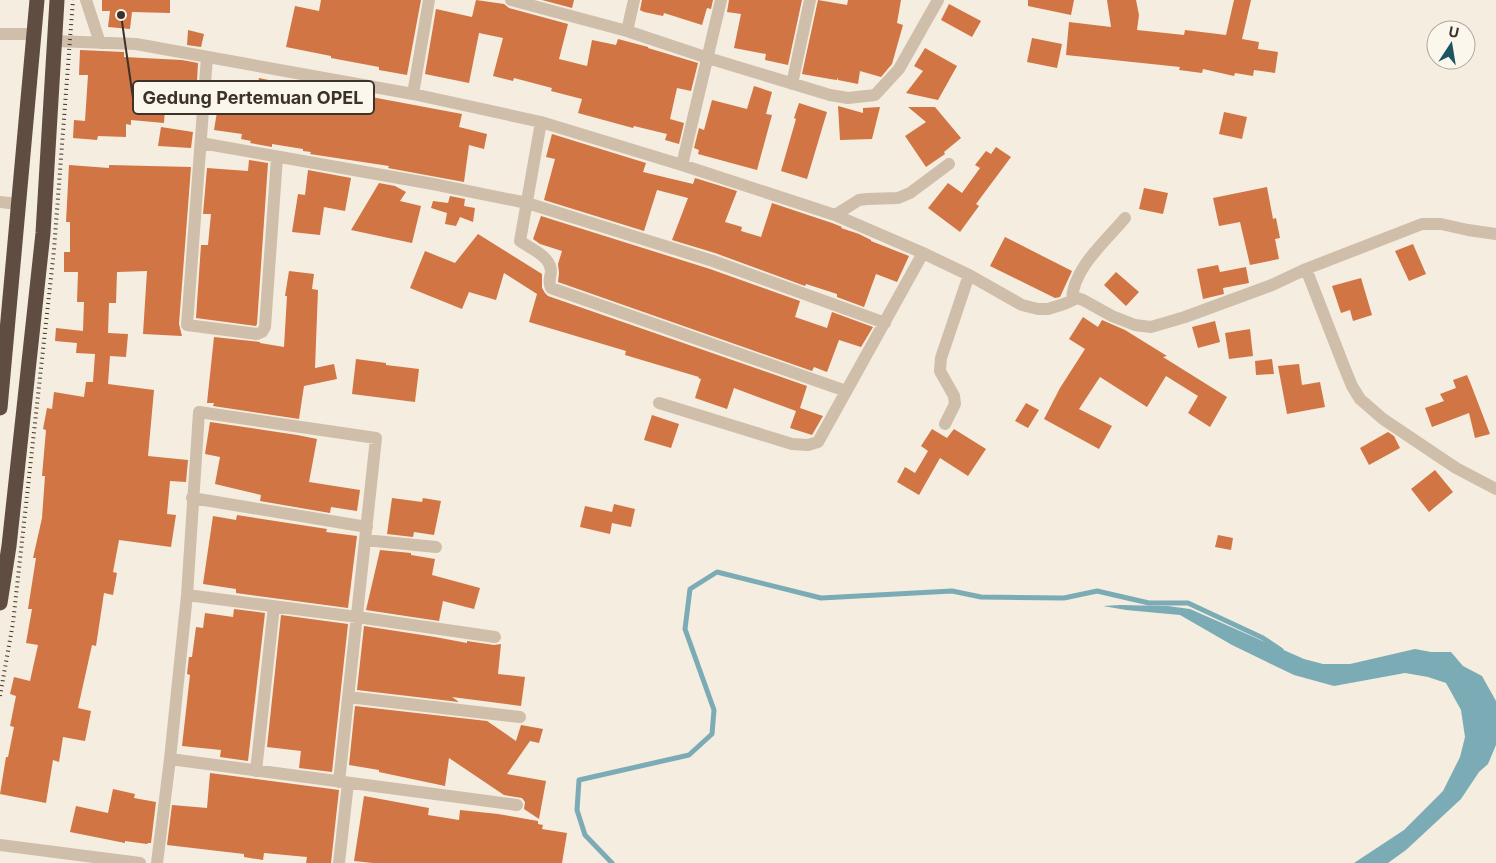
<svg xmlns="http://www.w3.org/2000/svg" width="1496" height="863" font-family="Inter,sans-serif">
<rect width="100%" height="100%" fill="#f5ede0"/>
<path fill="#7bacb5" d="M1120 605 1168 606 1190 609 1304 659 1323 664H1350L1415 649 1431 652H1451L1463 666 1482 676 1496 701V745L1488 764 1479 772 1461 799 1406 850 1388 863H1354L1404 830 1443 791 1460 757 1465 737 1461 710 1446 683 1428 677 1405 673 1334 686 1294 675 1265 661 1232 645 1180 615 1126 610 1103 606Z"/>
<g fill="none" stroke-linecap="round" stroke-linejoin="round">
<path stroke="#7bacb5" stroke-width="5" d="M612 863 585 835 577 810 579 780 689 755 712 734 714 710 685 629 690 589 717 572 821 598 952 591 981 597 1064 598 1097 591 1149 603H1188L1263 638 1281 650"/>
</g>
<path fill="#d07543" d="M102 0H170V13L132 12 130 29 108 27 110 11H102Z
M321 0H421L407 75 379 70V67L331 58V56L286 47 295 6 319 11Z
M476 0 504 4 509 8 568 24 559 59 587 66 592 40 616 45 618 39 648 47V48L698 63 691 91 677 88 670 119 684 123 679 144 665 140 667 134 634 126 633 128 578 113 582 99 551 91 552 88 514 78 513 81 493 76 503 38 479 33 469 83 425 74 436 9 472 17Z
M542 0H574L572 8Z
M642 0H713L711 9 707 8 702 25 664 13 663 16 644 12 640 10Z
M729 0H802L788 65 765 60 766 54 734 48 741 14 727 12Z
M818 0 847 5 848 0H901L897 23 903 25 892 64 881 77 860 71 858 84 838 80 837 77V80L830 79 802 74Z
M1028 0H1074L1071 15 1028 6Z
M1107 0H1136L1139 15 1137 30 1184 35 1185 30 1226 35 1234 0H1251L1242 39 1259 42 1258 49 1278 52 1275 73 1254 70 1253 76 1235 73 1234 76 1203 69 1202 73 1179 70 1180 67 1066 55 1069 22 1111 27Z
M949 4 981 21 972 37 941 20Z
M188 30 204 34 201 47 187 45Z
M1032 38 1062 44 1057 68 1027 62Z
M925 48 957 66 938 100 906 93 923 71 914 66Z
M80 50 124 52V57L182 60 198 63 196 98 166 92 164 123 131 120V125L126 124V137L98 136 97 140 73 138 74 120 85 121 88 75H79Z
M259 78 297 86V84L318 89V87L462 114 459 127 487 134 484 149 469 145 464 182 388 168 389 166 310 154 311 152 303 151V149L272 144V147L250 143 251 141 241 139 242 134 214 130 218 106 238 109 242 86 257 89Z
M754 86 772 92 766 114 772 115 757 170 698 154 699 150 694 148 699 128 704 130 712 100 747 109Z
M799 103 827 112 807 179 781 171 796 119 794 118Z
M838 106 863 113V108L880 107 872 139 840 140Z
M908 107H935L961 138 944 152 945 154 926 167 905 136 926 122Z
M1224 112 1247 117 1242 139 1219 134Z
M161 127 193 132 191 148 158 146Z
M552 134 646 163 643 172 693 184 695 178 737 191 725 222 742 227 741 231 761 237 772 203 832 223 842 227 841 228 859 234 871 240V241L909 256 897 282 876 274 864 307 837 297V294L831 292 806 284 805 286 715 253 672 240 688 198 657 190 644 231 544 200 555 159 546 157Z
M996 147 1011 157 976 204 979 206 960 232 928 208 948 183 962 193 980 168 975 165 986 151 991 154Z
M249 160 268 163 257 324 256 326 196 318 201 245H208L211 214H203L207 168 248 171Z
M69 165 109 168V165L191 167 179 324 182 336 143 334 147 271 117 272 116 303H109L108 333 128 334 126 357 110 356 108 384 154 390 148 456 188 460 186 482 170 481 167 514 176 515 171 547 119 540 113 572 117 573 113 595 104 593 96 646 92 645 78 708 91 711 85 741 63 737 59 762 53 760 46 803 0 794 6 757H8L14 727 10 726 16 696 10 694 14 677 30 681 38 645 26 643 32 609H28L36 558H33L42 518 45 476H42L46 430 43 429 47 408 52 409 54 392 84 397 86 382H93L95 354 76 353 77 343 55 341 56 328 83 331 84 302H77L78 272H64V252H70V222H66Z
M308 170 351 178 345 211 324 207 320 235 292 232 298 194 305 195Z
M379 183 395 186 406 192 400 201 421 206 412 243 351 230Z
M1267 187 1273 219 1276 218 1280 238 1275 239 1279 259 1250 265 1240 222 1219 226 1213 198Z
M1144 188 1168 193 1163 214 1139 209Z
M450 196 465 199 464 206 475 208 473 222 460 217 456 226 445 224 447 213 431 208 433 201 448 203Z
M541 216 710 269 800 301 795 317 827 328 832 312 873 327 861 347 839 340 827 372 814 367 812 371 558 282 559 273 558 264 562 251 540 244 533 239Z
M478 234 542 274V288L545 293 548 296 807 386 800 408 823 416 812 435 790 428 796 411 734 388 727 409 695 398 701 379 698 378 699 377 625 355 626 351 529 322 537 294 504 273 496 300 469 292 462 309 410 288 425 251 455 263Z
M1005 237 1072 271 1060 297 1055 298 990 266Z
M1413 244 1426 274 1409 281 1395 251Z
M1218 265 1220 272 1246 267 1249 283 1223 288 1224 294 1203 299 1197 269Z
M289 271 314 274 312 289 318 290 315 368 334 364 337 379 304 386 299 419 213 406 214 403H207L214 337 260 342V343L284 347 287 296H285Z
M1116 272 1139 292 1126 306 1104 285Z
M1361 278 1372 315 1353 321 1350 310 1341 313 1332 286Z
M1083 317 1098 327 1102 320 1125 330 1167 356 1163 357 1227 397 1210 427 1188 413 1198 396 1166 376 1147 407 1100 377 1079 409 1112 426 1099 449 1044 419 1060 388 1085 349 1069 339Z
M1215 321 1220 342 1198 348 1192 327Z
M1250 329 1253 356 1229 359 1225 333Z
M356 359 386 363V365L419 369 415 402 352 394Z
M1272 359 1274 374 1256 375 1255 361Z
M1299 364 1302 385 1320 382 1325 407 1287 414 1278 366Z
M1467 375 1470 382 1490 434 1475 438 1469 413 1432 427 1425 408 1444 401 1440 394 1456 388 1453 380Z
M1026 403 1039 410 1028 428 1015 421Z
M652 415 679 424 671 448 644 440Z
M210 422 297 435 317 439 309 482 360 490 357 511 331 507 330 513 260 501 261 495 215 484 220 457 205 454Z
M932 429 947 438 954 429 986 449 968 476 940 458 919 495 897 482 905 467 915 473 928 451 921 446Z
M1388 432 1394 436 1400 448 1369 465 1360 448Z
M1435 470 1453 492 1429 512 1411 489Z
M392 498 422 502 423 498 441 501 434 535 414 532 413 537 387 534Z
M614 504 635 509 631 527 612 523 610 534 580 527 585 506 612 512Z
M237 515 327 529 326 532 357 536 348 608 236 593V589L203 584 213 516 236 520Z
M1218 535 1233 538 1231 550 1215 547Z
M380 550 411 553V555L435 559 432 575 480 588 474 609 443 601 439 621 366 610Z
M234 609 265 613 248 761 220 757 221 750 182 746 190 675 187 674 189 657H192L196 627 203 628 205 613 233 617Z
M281 615 348 624 332 772 299 768 301 751 267 747Z
M364 626 435 637 467 643V641L494 645 501 644 498 674 525 677 521 706 452 697 459 702 357 690Z
M355 706 487 721 516 741 521 725 543 729 539 743 530 741 507 774 546 781 539 819 524 809 525 802 522 798 504 795 449 758 445 786 379 772V770L349 765Z
M210 773 339 790 331 863H306L307 857 264 853 263 860 244 857V854L167 845 172 805 207 808Z
M113 789 135 794 134 798 156 802 151 843H148L147 844 125 841V843L70 832 76 806 108 813Z
M364 796 429 808 428 815 459 820 460 810 498 814 538 821V824L543 825 542 829 567 833 562 863H373L354 861Z"/>
<g fill="none" stroke-linecap="round" stroke-linejoin="round">
<path stroke="#cfbfaa" stroke-width="12" d="M86 0 100 43
M511 0 627 31 708 58 830 95 848 98 875 95 899 69 938 0
M627 31 634 0
M0 34H35
M54 41 136 44 413 94 541 122 682 165 835 215 923 253 969 275 1022 305 1038 309H1048L1064 304 1077 298 1083 300 1112 316 1135 325 1151 327 1185 317 1272 285 1306 269 1422 224H1441L1468 230 1496 234
M207 57 187 325 257 334 262 332 265 327 277 157
M792 84 810 0
M413 94 429 0
M541 122 520 241C531 249 551 256 551 272 550 279 548 281 551 288L846 391
M201 143 433 184 527 203 713 261 885 323
M682 165 721 0
M0 202 18 204
M835 215 859 200 867 199 898 198 910 193 949 164
M1306 269 1345 369 1352 386 1360 399 1383 419 1456 468 1496 489
M1072 300C1073 268 1106 241 1125 218
M659 403 792 444 808 445 818 442 923 253
M945 424 955 404 954 396 940 371 941 358 969 275
M192 498 367 527
M365 540 436 547
M187 595 357 617 495 637
M348 697 520 717
M170 759 517 805
M256 771 274 606
M0 845 140 863
M157 863 170 759 187 595 199 412 376 438 339 782
M339 863 348 783"/>
<path stroke="#5e4d40" stroke-width="15" d="M0 408 37 0
M0 603 9 546 43 233 57 0"/>
<path stroke="#3c322a" stroke-width="4" stroke-dasharray="1 4" stroke-linecap="butt" d="M0 696 13 623 54 250 73 0"/>
</g>
<path fill="none" stroke="#3c322a" stroke-width="2" d="M121 15L133 98"/>
<circle fill="#3c322a" stroke="#fcf7ed" stroke-width="2" cx="121" cy="15" r="5"/>
<rect fill="#fcf7ed" stroke="#3c322a" stroke-width="2" x="133" y="81" width="241" height="33" rx="5"/>
<g font-size="18" text-anchor="middle" font-weight="bold" fill="#3c322a">
<text x="253" y="104">Gedung Pertemuan OPEL</text>
</g>
<g transform="translate(1451 45) rotate(12)"><circle r="24" fill="#fcf7ed" stroke="#afa89f"/>
<path d="M0-4L9 19L0 12L-9 19Z" fill="#1b5562"/>
<text y="-8" font-size="14" font-weight="bold" text-anchor="middle" fill="#3c322a">U</text>
</g>
</svg>
